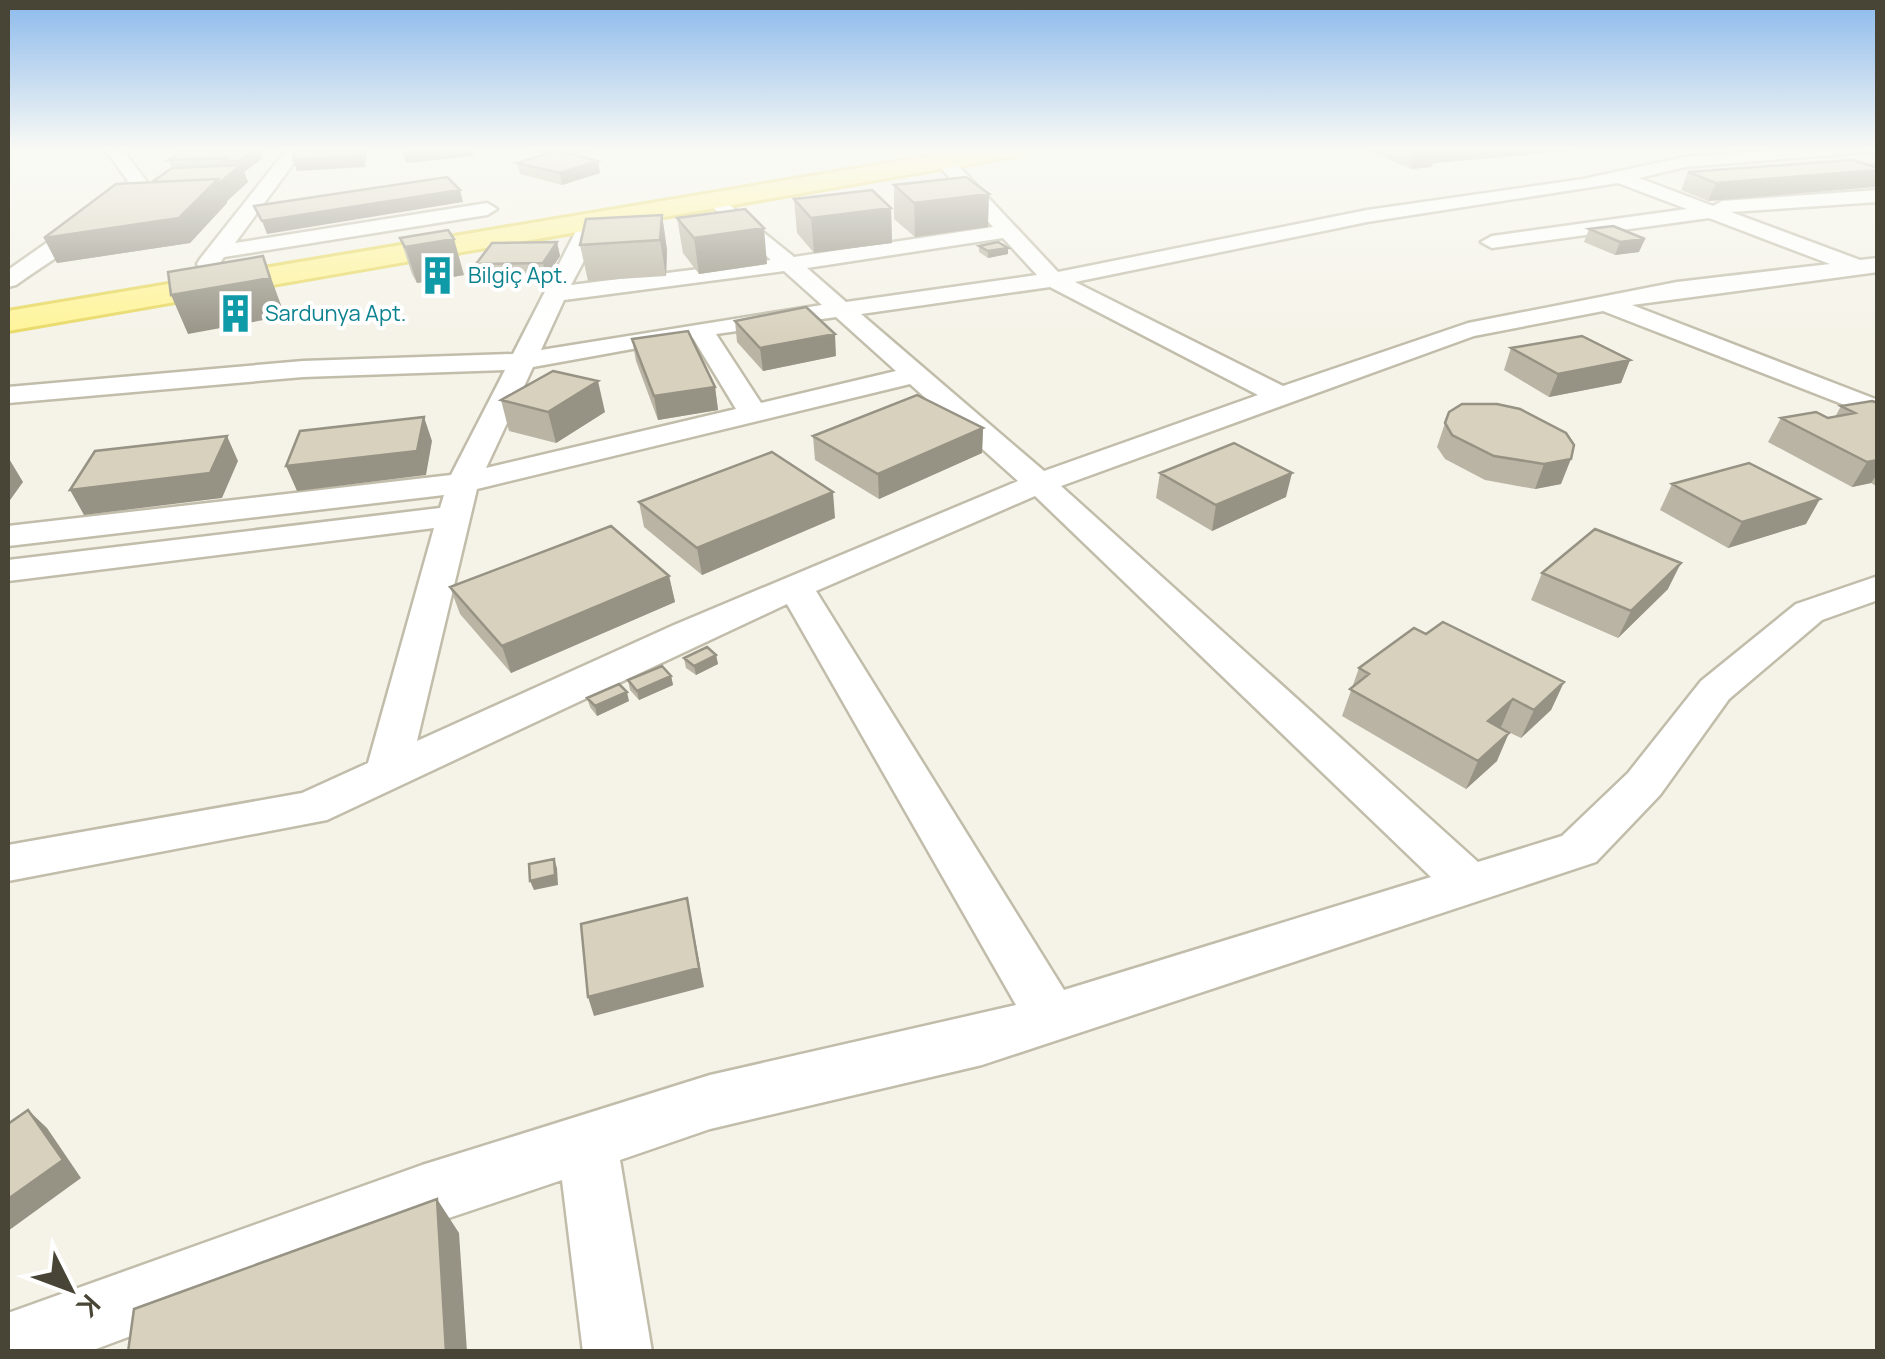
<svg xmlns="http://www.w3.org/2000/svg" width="1885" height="1359" font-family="Manrope,sans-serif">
<rect width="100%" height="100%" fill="#f5f3e8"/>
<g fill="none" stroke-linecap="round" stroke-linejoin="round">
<defs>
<path id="minor" d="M105 149H122L147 182C115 224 59 254 16 285L8 287V270L115 195 128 181Z
M287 149H304L235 243 487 203 497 209 487 215 224 257 216 269H200L197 264 200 259Z
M1789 149 1878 151 1685 167 1639 178 1713 206 1722 201 1878 190V202L1731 212 1860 260 1878 258V272L1632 305 1878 400V418L1603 311 1474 336 1061 486 1478 862 1562 836 1628 773 1701 681 1796 604 1878 576V600L1822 620 1729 699 1660 795 1596 862 982 1065 710 1129 620 1160 652 1352H583L562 1180 422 1227 88 1352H8V1313L422 1165 710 1075 1016 1005 787 604 327 820 8 881V845L302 793 368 763 434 528 8 581V560L440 508 444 495 8 546V526L451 475 505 370 303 377 8 403V387L303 361 513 354 576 231 588 217 595 215 605 221 571 285 771 260 709 204V196L716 194 794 257 993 227 936 162 945 157 951 158 1058 272 1367 210 1583 179 1685 157ZM1618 183 1687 209 1492 236 1481 242 1492 248 1709 218 1830 264 1677 282 1468 323 1283 386 1075 282 1367 222ZM1003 238 1037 275 846 302 807 268ZM784 271 822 305 541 350 564 300ZM1050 287 1258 395 1044 471 861 314ZM836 317 896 371 761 403 716 334ZM693 338 736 409 486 468 533 367ZM910 384 1018 481 674 625 417 741 477 489ZM1035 496 1431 877 1064 990 816 591Z"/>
<path id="major" d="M972 149H1026L1015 156 8 331V311Z"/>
</defs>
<use href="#minor" stroke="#c1bdaa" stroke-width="5"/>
<use href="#major" stroke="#e8d963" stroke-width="6"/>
<use href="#minor" fill="#fff" fill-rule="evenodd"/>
<use href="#major" fill="#fff497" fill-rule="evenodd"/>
</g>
<path fill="#b9b4a3" d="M525 150H590L573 155 598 161 600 173 562 185 520 174 517 163 549 154Z
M1366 150H1583L1433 163 1431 167 1411 169Z
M263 158 244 172 248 182 227 201V203L190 243 57 263 44 238 152 182 172 168 169 160Z
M1878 163V188L1874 187 1708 201 1681 190 1688 172Z
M894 185 988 227 915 237 894 219Z
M794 199 891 208 892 243 814 253 797 233Z
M662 215 667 250 666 276 588 281 580 245Z
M677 218 767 264 699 274 683 253Z
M1613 226 1639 252 1615 255 1584 242 1589 229Z
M400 238 464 275 417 283 412 274Z
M557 242 560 256 546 277 480 278 476 264Z
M979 246 1008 254 988 258 979 252Z
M735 321 836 356 763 371 737 342Z
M632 339 715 387 718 410 658 420 636 361Z
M1511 348 1630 360 1621 383 1549 397 1504 370Z
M501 400 605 412 556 443 509 431Z
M1878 403V487L1871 483 1852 487 1768 442 1781 418H1828L1835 417 1841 406Z
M1497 404 1561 484 1535 489 1485 480 1445 459 1437 447 1445 423Z
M983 428 982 453 879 499 815 460 813 436Z
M1160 473 1286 497 1212 531 1156 498Z
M1672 484 1806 524 1728 548 1660 510Z
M639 502 835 518 702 575 644 527Z
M1542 573 1668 589 1618 638 1531 600Z
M669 576 675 602 511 673 460 614 450 587Z
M1426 634 1564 682 1551 710 1521 738 1500 728 1497 761 1466 789 1342 716 1359 668Z
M716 655 718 664 696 675 686 668 684 658Z
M671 676 673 685 639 700 630 690 628 680Z
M587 698 629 701 597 716 590 707Z"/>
<path fill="#969284" d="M255 150H260L263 158 244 172 248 182 227 201V203L190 243 57 263 44 238 218 179 240 165 238 161Z
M363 150H366L367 153 365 167 297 171 293 160Z
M428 150H472L474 156 406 163 403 152Z
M567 150H590L569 157Z
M1416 150H1583L1433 163 1431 167 1411 169Z
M598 161 600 173 562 185 560 173Z
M1878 170V181L1874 187 1708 201 1716 183Z
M460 190 463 202 267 234 262 221Z
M989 194 988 227 915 237 914 203Z
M891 208 892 243 814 253 811 218Z
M662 215 667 250 666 276 660 240Z
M764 228 767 264 699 274 694 238Z
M454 239 464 275 417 283 405 247Z
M1645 239 1639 252 1615 255 1620 242Z
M557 242 560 256 546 277 543 263Z
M1008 248V254L988 258V251Z
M263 256 285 316 188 334 171 295Z
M835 334 836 356 763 371 760 348Z
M1630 360 1621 383 1549 397 1558 374Z
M598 381 605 412 556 443 548 412Z
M715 387 718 410 658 420 654 396Z
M424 417 432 441 426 475 297 491 286 466Z
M983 428 982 453 879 499 878 474Z
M227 436 238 461 222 498 84 515 70 490Z
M8 457 23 482 8 503Z
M1571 459 1561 484 1535 489 1544 464Z
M1878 460V473L1871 483 1852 487 1867 462Z
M1292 473 1286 497 1212 531 1216 505Z
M833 492 835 518 702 575 697 548Z
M1820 499 1806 524 1728 548 1742 522Z
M1681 563 1668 589 1618 638 1631 611Z
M669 576 675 602 511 673 502 646Z
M716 655 718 664 696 675 694 666Z
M671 676 673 685 639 700 637 691Z
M1564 682 1551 710 1521 738 1534 710Z
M627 692 629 701 597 716 595 706Z
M1513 699 1501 727 1476 749 1488 721Z
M1509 733 1497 761 1466 789 1478 761Z
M554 859 557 868 558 885 534 890 530 881Z
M687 898 704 987 594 1016 588 997Z
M28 1110 47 1128 81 1178 8 1231V1199Z
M437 1199 459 1233 467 1352H446Z"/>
<path fill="#d7d1bd" stroke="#969284" stroke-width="2.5" d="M185 150H255L238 161H224L228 158 169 160Z
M296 150H363L362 155 293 160Z
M556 151 598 161 560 173 517 163Z
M1852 160 1878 168V170L1716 183 1688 172Z
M241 165 219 183 218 179 152 182 172 168Z
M447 177 460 190 262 221 254 206Z
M966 177 989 194 914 203 894 185Z
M218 179 179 218 44 238 116 184Z
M872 190 891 208 811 218 794 199Z
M745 209 764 228 694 238 677 218Z
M662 215 660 240 580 245 586 219Z
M1613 226 1645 239 1620 242 1589 229Z
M448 230 454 239 405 247 400 238Z
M557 242 543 263 476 264 492 243Z
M998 242 1008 248 988 251 979 246Z
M263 256 270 278 171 295 168 272Z
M806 307 835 334 760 348 735 321Z
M688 331 715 387 654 396 632 339Z
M1582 336 1630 360 1558 374 1511 348Z
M553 371 598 381 548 412 501 400Z
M917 395 983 428 878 474 813 436Z
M1872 401 1878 403V460L1867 462 1781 418 1816 412 1828 418 1855 413 1841 406Z
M1462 404H1497L1520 409 1566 433 1574 445 1571 459 1544 464 1494 456 1452 435 1445 423 1449 412Z
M424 417 417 451 286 466 300 431Z
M227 436 210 473 70 490 95 451Z
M1234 443 1292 473 1216 505 1160 473Z
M772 452 833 492 697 548 639 502Z
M1749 463 1820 499 1742 522 1672 484Z
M611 526 669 576 502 646 450 587Z
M1595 529 1681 563 1631 611 1542 573Z
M1443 622 1564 682 1534 710 1513 699 1488 721 1509 733 1478 761 1350 689 1369 674 1359 668 1414 628 1426 634Z
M707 647 716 655 694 666 684 658Z
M662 666 671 676 637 691 628 680Z
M619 684 627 692 595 706 587 698Z
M554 859 555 875 530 881 529 864Z
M687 898 699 968 588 997 581 924Z
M28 1110 63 1160 8 1199V1124Z
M437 1199 446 1352H128L134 1309Z"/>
<linearGradient id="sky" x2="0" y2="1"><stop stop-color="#8cbaec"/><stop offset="0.44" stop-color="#fafaf5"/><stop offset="1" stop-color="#fafaf5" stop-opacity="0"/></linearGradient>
<rect width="1885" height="340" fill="url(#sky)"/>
<defs>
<symbol id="building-bare" viewBox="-9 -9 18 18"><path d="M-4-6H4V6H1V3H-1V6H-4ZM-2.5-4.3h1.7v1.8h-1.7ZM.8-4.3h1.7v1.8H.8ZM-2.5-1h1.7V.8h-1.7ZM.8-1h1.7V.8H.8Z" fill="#0f9aa8" stroke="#fff" stroke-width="2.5" paint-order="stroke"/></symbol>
</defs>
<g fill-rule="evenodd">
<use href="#building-bare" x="410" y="248" width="55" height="55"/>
<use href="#building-bare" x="208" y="286" width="55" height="55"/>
</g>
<g text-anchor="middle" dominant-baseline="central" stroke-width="8" stroke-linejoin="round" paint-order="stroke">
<g font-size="22" fill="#0d838f" stroke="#fff" text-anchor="start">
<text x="468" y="275">Bilgiç Apt.</text>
<text x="265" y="313">Sardunya Apt.</text>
</g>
</g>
<rect width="1885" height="1359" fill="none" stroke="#494536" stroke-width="20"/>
<g transform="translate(70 1289) rotate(132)" stroke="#ffffff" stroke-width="8" paint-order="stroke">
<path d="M0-8L18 38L0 25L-18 38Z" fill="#494536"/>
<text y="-15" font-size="28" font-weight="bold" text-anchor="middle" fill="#494536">K</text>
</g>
</svg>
